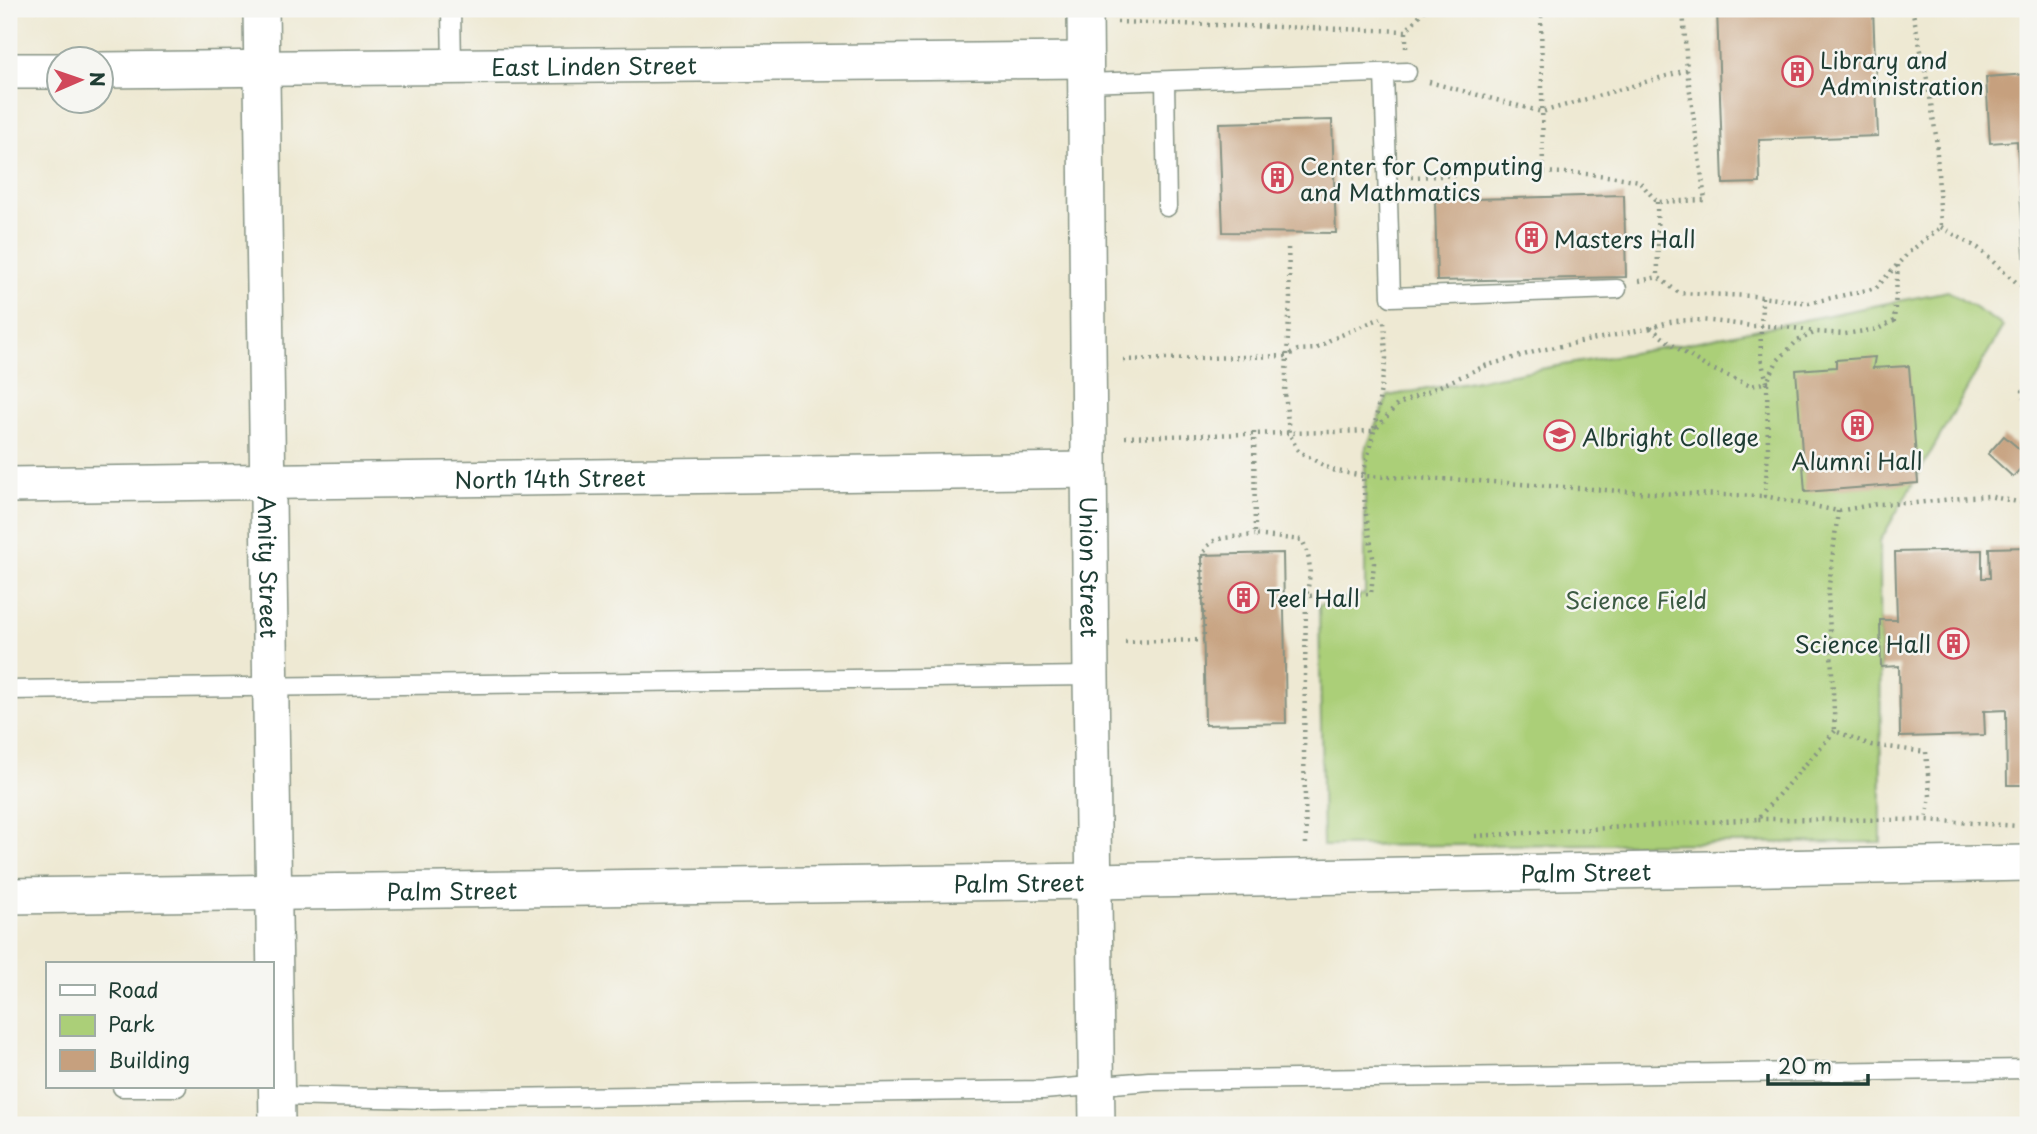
<svg xmlns="http://www.w3.org/2000/svg" width="2037" height="1134" font-family="'Playpen Sans',sans-serif">
<rect width="100%" height="100%" fill="#f6f6f2"/>
<filter id="ink" filterUnits="userSpaceOnUse"><feTurbulence type="fractalNoise" baseFrequency=".0143" numOctaves="2"/><feDisplacementMap in="SourceGraphic" scale="14" xChannelSelector="R" yChannelSelector="G"/><feConvolveMatrix kernelMatrix="1 2 1 2 8 2 1 2 1" color-interpolation-filters="sRGB"/></filter>
<filter id="wash" filterUnits="userSpaceOnUse"><feTurbulence type="fractalNoise" baseFrequency=".00686" numOctaves="4" result="noise"/><feDisplacementMap in="SourceGraphic" scale="28" xChannelSelector="R" yChannelSelector="G"/><feGaussianBlur stdDeviation="1.57" result="paint"/><feColorMatrix in="noise" values="0 0 0 0 0 0 0 0 0 0 0 0 0 0 0 0 0 1.4 0 .05"/><feComposite in="paint" operator="in"/></filter>
<g filter="url(#wash)">
<rect width="100%" height="100%" fill="#eee9d3"/>
<path fill="#abcf78" stroke="#658656" stroke-width="2" d="M1948 291 2003 326 1880 541 1881 842 1323 846 1319 605 1365 594V451L1388 396 1694 342Z"/>
<g id="blocks">
<path fill="#c6a07e" d="M1717 9H1873L1878 136 1759 140 1760 183 1723 184Z
M2028 74V269L2025 270 2017 141 1990 143 1986 77Z
M1332 120 1336 233 1223 232 1219 123Z
M1624 195 1626 277 1437 281 1435 200Z
M1875 357 1873 368 1909 366 1918 483 1805 492 1796 370 1836 367V360Z
M2004 436 2028 456V460L2013 477 1988 454Z
M2028 547V785H2007L2006 710 1984 711 1985 735 1900 737 1899 666 1881 667 1880 620H1897L1895 552 1982 550V578H1990L1989 548Z
M1283 553 1286 723 1205 725 1202 555Z"/>
</g>
</g>
<g filter="url(#ink)">
<use href="#blocks" fill-opacity="0" stroke="#869384" stroke-width="2"/>
<g fill="none" stroke-linecap="round" stroke-linejoin="round">
<defs>
<path id="lane" d="M451 9 452 66
M1384 73 1391 297 1617 289
M1165 81 1167 207
M1086 83 1407 72
M9 690 1091 676
M122 1087H177
M277 1096 429 1099 1043 1090 1149 1081 2028 1069"/>
<g id="street">
<path id="s1" d="M261 9 277 1125"/>
<path id="s2" d="M1085 9 1091 676 1097 1125"/>
<path id="s3" d="M102 70 1085 60"/>
<path d="M9 71H60"/>
<path id="s4" d="M9 485 1089 470"/>
<path id="s5" d="M9 896 1094 881 2028 863"/>
</g>
</defs>
<use href="#lane" stroke="#869384" stroke-width="21"/>
<use href="#street" stroke="#869384" stroke-width="38"/>
<path stroke="#869384" stroke-width="4.5" stroke-dasharray="2 5" stroke-linecap="butt" d="M1541 9 1543 173
M2027 9 2028 23
M1117 22 1406 31 1425 9
M1406 48V31
M1429 82 1542 112 1687 70
M1411 177C1487 175 1565 166 1639 181L1657 202 1705 200 1687 70 1683 9
M1657 202 1658 277 1679 293 1753 296 1809 303 1876 288 1908 253 1941 227 1936 136 1928 84 1913 13 1915 9
M1941 227 1978 248 2017 283 2028 289
M1288 248 1290 298 1287 356 1298 350 1316 349 1330 340 1381 318
M1898 265 1894 321 1878 329 1845 334 1816 332 1797 341 1777 361 1767 382 1768 449 1765 496 1838 511 1877 504 1915 503 1970 497 1988 496 2023 503 2028 502
M1639 281 1658 277
M1762 297C1762 315 1760 336 1761 354 1761 363 1765 373 1767 382L1751 386 1705 366 1671 344 1651 328C1682 314 1719 322 1752 326 1774 325 1794 328 1815 331
M1123 360 1287 356 1285 392 1289 433 1374 431 1386 358 1384 321
M2028 385 2023 391 2026 409 2028 412
M1254 432 1255 535 1302 540C1312 559 1311 576 1306 596
M1125 437 1289 433 1298 451 1332 470 1363 476 1464 480 1649 493 1765 496
M1838 511 1828 594 1835 731 1871 745 1926 752 1930 796 1926 820 2018 826
M1125 642 1204 640 1202 555 1211 542 1223 538 1255 535
M1835 731 1757 819 1926 820
M1475 836 1757 819
M1306 844 1304 753 1306 596 1371 594 1374 563 1365 508 1363 476 1374 431 1397 405 1485 366 1541 350 1651 328"/>
<use href="#lane" stroke="#fff" stroke-width="18"/>
<use href="#street" stroke="#fff" stroke-width="35"/>
</g>
</g>
<defs>
<symbol id="building-ring" viewBox="-11 -11 22 22"><circle r="9.5" fill="#f6f6f2" stroke="#d1495b" stroke-width="1.5"/><path d="M-4-6H4V6H1V3H-1V6H-4ZM-2.5-4.3h1.7v1.8h-1.7ZM.8-4.3h1.7v1.8H.8ZM-2.5-1h1.7V.8h-1.7ZM.8-1h1.7V.8H.8Z" fill="#d1495b"/></symbol>
<symbol id="university-ring" viewBox="-11 -11 22 22"><circle r="9.5" fill="#f6f6f2" stroke="#d1495b" stroke-width="1.5"/><path d="M0-5L7-2L0 1L-7-2ZM-4 1L0 2.5L4 1V4Q0 6-4 4Z" fill="#d1495b"/></symbol>
</defs>
<g fill-rule="evenodd">
<use href="#building-ring" x="1780" y="54" width="35" height="35"/>
<use href="#building-ring" x="1260" y="160" width="35" height="35"/>
<use href="#building-ring" x="1514" y="220" width="35" height="35"/>
<use href="#building-ring" x="1840" y="408" width="35" height="35"/>
<use href="#university-ring" x="1542" y="418" width="35" height="35"/>
<use href="#building-ring" x="1226" y="580" width="35" height="35"/>
<use href="#building-ring" x="1936" y="626" width="35" height="35"/>
</g>
<g text-anchor="middle" dominant-baseline="central" stroke-width="5" stroke-linejoin="round" paint-order="stroke">
<g font-size="23" fill="#1f3d34" stroke="#f6f6f2" text-anchor="start">
<text x="1820" y="59">Library and<tspan x="1820" dy="26">Administration</tspan></text>
<text x="1300" y="165">Center for Computing<tspan x="1300" dy="26">and Mathmatics</tspan></text>
<text x="1554" y="238">Masters Hall</text>
<text x="1582" y="436">Albright College</text>
<text x="1857" y="460" text-anchor="middle">Alumni Hall</text>
<text x="1266" y="597">Teel Hall</text>
<text x="1931" y="643" text-anchor="end">Science Hall</text>
</g>
<g font-size="23" fill="#1f3d34" stroke="#f6f6f2">
<text stroke="none"><textPath href="#s3" startOffset="492">East Linden Street</textPath></text>
<text stroke="none"><textPath href="#s4" startOffset="541">North 14th Street</textPath></text>
<text stroke="none"><textPath href="#s1" startOffset="558">Amity Street</textPath></text>
<text stroke="none"><textPath href="#s2" startOffset="558">Union Street</textPath></text>
<text stroke="none"><textPath href="#s5" startOffset="1577">Palm Street</textPath></text>
<text stroke="none"><textPath href="#s5" startOffset="1010">Palm Street</textPath></text>
<text stroke="none"><textPath href="#s5" startOffset="443">Palm Street</textPath></text>
</g>
<g font-size="23" fill="#3b5a42" stroke="#f6f6f2">
<text x="1636" y="599">Science Field</text>
</g>
</g>
<rect width="2037" height="1134" fill="none" stroke="#f6f6f2" stroke-width="35"/>
<rect x="46" y="962" width="228" height="126" fill="#f6f6f2" stroke="#a0aca6" stroke-width="2"/>
<rect x="60" y="985" width="35" height="10" fill="#ffffff" stroke="#a0aca6" stroke-width="2"/>
<text x="108" y="998" font-size="21" fill="#1f3d34">Road</text>
<rect x="60" y="1015" width="35" height="21" fill="#abcf78" stroke="#a0aca6" stroke-width="2"/>
<text x="108" y="1032" font-size="21" fill="#1f3d34">Park</text>
<rect x="60" y="1050" width="35" height="21" fill="#c6a07e" stroke="#a0aca6" stroke-width="2"/>
<text x="108" y="1068" font-size="21" fill="#1f3d34">Building</text>
<g transform="translate(80 80) rotate(88)"><circle r="33" fill="#f6f6f2" stroke="#a0aca6" stroke-width="2"/>
<path d="M0-5L12 26L0 18L-12 26Z" fill="#d1495b"/>
<text y="-10" font-size="19" font-weight="bold" text-anchor="middle" fill="#1f3d34">N</text>
</g>
<path d="M1768 1074v10h100v-10" fill="none" stroke="#1f3d34" stroke-width="3.5"/>
<text x="1778" y="1074" font-size="21" fill="#1f3d34" stroke="#f6f6f2" stroke-width="5" paint-order="stroke">20 m</text>
</svg>
